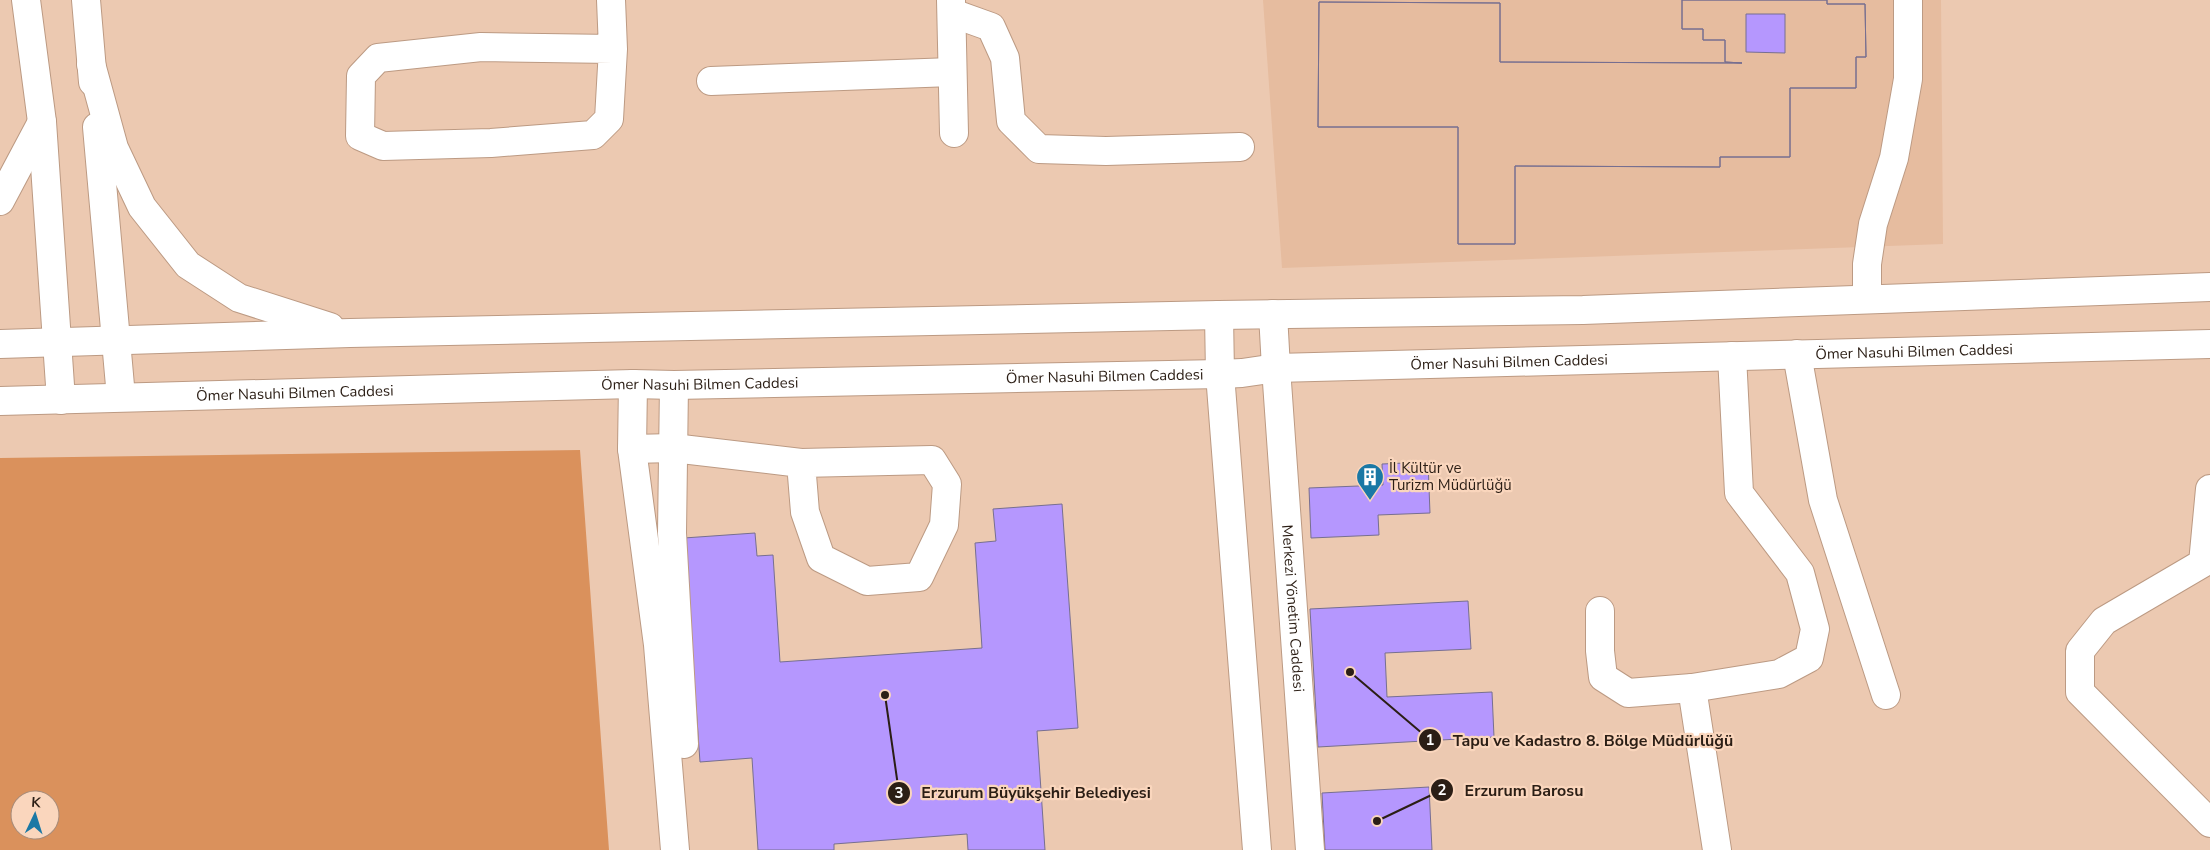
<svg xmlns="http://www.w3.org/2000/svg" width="2210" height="850" font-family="'Nunito Sans',sans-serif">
<rect width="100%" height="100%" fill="#ecc9b1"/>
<path fill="#e6bc9f" d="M1263 0H1941L1943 244 1282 268Z"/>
<path fill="#da915c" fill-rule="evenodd" d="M580 450 609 850H0V458ZM20 800H50V830H20Z"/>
<path fill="#b597fe" stroke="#776f90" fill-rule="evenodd" d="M1682 0H1827V4H1865L1866 57H1856V88H1790V157H1720V167L1515 166V244H1458V127H1318L1319 2 1500 3V62L1742 63 1725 62V40H1703V29H1682ZM1746 14H1785V53L1746 52Z
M1682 0H1827V4H1865L1866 57H1856V88H1790V157H1720V167L1515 166V244H1458V127H1318L1319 2 1500 3V62L1742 63 1725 62V40H1703V29H1682Z
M1428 462 1430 513 1378 515 1379 535 1311 538 1309 488 1383 485 1382 464Z
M1062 504 1078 728 1037 731 1045 850H968L967 834 834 844V850H758L752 758 700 762 684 538 755 533 757 556 773 555 780 662 982 648 975 543 996 541 993 509Z
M1468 601 1471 649 1385 653 1387 697 1492 692 1494 737 1318 747 1310 609Z
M1429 787 1432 850H1325L1322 793Z"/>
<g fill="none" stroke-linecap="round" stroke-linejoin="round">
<defs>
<g id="minor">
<path d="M611 0 613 49 609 119 593 135 491 143 383 146 360 136 361 76 378 58 481 47 613 49"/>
<path d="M951 0 954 133"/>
<path d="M952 13 991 27 1005 58 1011 121 1039 149 1106 151 1240 147"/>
<path d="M711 81 952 72"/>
<path d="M1867 299V264L1873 224 1894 158 1908 79V0"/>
<path d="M1797 354 1823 500 1886 695"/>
<path id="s1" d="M1276 368 1310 850"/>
<path d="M1220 374 1257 850"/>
<path d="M633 384 632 449 658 645 675 850"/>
<path d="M674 385 672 533 684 744"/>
<path d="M632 449 673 448 801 463 932 460 947 484 944 525 919 577 867 581 821 558 805 512 801 463"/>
<path d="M2210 489 2203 563 2104 621 2080 651V692L2210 823"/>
<path d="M1600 611V651L1603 677 1628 693 1692 688 1779 674 1809 658 1815 629 1800 573 1739 493 1732 356"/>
<path d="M1692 688 1717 850"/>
</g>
<g id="major">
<path d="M26 0 42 122 61 400"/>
<path d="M86 0 93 82"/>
<path d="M91 64 114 148 142 207 188 265 239 298 330 327"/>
<path d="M97 127 121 397"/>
<path d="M0 201 42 122"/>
<path d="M1273 314 1276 368"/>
<path d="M1219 315 1220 374"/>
<path d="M0 344 350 333 1219 315 1583 310 2210 287"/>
<path id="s2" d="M0 401 633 384 674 385 1220 374 1242 373 1276 368 2210 344"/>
</g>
</defs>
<use href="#minor" stroke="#bc9a83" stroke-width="30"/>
<use href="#major" stroke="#bc9a83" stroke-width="30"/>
<use href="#minor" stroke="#fff" stroke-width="28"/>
<use href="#major" stroke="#fff" stroke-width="28"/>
</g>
<defs>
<symbol id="building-pin" viewBox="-11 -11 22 30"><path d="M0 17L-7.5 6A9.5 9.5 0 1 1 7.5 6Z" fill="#1a78a5" stroke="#fad6bd"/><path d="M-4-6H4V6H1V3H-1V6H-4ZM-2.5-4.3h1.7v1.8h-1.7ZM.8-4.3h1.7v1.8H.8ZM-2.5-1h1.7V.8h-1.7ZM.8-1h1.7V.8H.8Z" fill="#fff"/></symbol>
</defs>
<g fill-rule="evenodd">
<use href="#building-pin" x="1354" y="461" width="32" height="43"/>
</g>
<g text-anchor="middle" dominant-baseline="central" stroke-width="4.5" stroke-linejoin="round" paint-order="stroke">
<g font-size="15" fill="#2b1e15" stroke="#fad6bd">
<text stroke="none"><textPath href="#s2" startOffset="1915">Ömer Nasuhi Bilmen Caddesi</textPath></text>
<text stroke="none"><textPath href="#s2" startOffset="1510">Ömer Nasuhi Bilmen Caddesi</textPath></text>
<text stroke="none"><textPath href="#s2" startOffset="1105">Ömer Nasuhi Bilmen Caddesi</textPath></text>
<text stroke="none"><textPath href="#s2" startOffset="700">Ömer Nasuhi Bilmen Caddesi</textPath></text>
<text stroke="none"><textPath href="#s2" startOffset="295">Ömer Nasuhi Bilmen Caddesi</textPath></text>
<text stroke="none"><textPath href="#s1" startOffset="241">Merkezi Yönetim Caddesi</textPath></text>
</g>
<g font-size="15" fill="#2b1e15" stroke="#fad6bd" text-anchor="start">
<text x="1389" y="468">İl Kültür ve<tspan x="1389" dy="17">Turizm Müdürlüğü</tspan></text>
</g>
</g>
<path fill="none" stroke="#2b1e15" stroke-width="2" d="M1350 672L1430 740M1377 821L1442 790M885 695L899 793"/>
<g fill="#2b1e15" stroke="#fad6bd" stroke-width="2">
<circle cx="1350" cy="672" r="5"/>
<circle cx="1377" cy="821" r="5"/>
<circle cx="885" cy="695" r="5"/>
<circle cx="1430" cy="740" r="12"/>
<circle cx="1442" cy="790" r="12"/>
<circle cx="899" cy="793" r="12"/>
</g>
<g font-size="15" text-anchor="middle" font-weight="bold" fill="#fff">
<text x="1430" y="745">1</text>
<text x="1442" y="795">2</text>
<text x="899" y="798">3</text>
</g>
<g font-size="16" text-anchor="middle" font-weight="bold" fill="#2b1e15" stroke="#fad6bd" stroke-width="4.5" stroke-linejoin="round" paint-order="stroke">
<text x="1593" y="746">Tapu ve Kadastro 8. Bölge Müdürlüğü</text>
<text x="1524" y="796">Erzurum Barosu</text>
<text x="1036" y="798">Erzurum Büyükşehir Belediyesi</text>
</g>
<g transform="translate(35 815) rotate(4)"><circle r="24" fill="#fad6bd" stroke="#a78c7a"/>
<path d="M0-4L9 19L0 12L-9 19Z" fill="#1a78a5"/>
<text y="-8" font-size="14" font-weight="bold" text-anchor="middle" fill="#2b1e15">K</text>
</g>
</svg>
